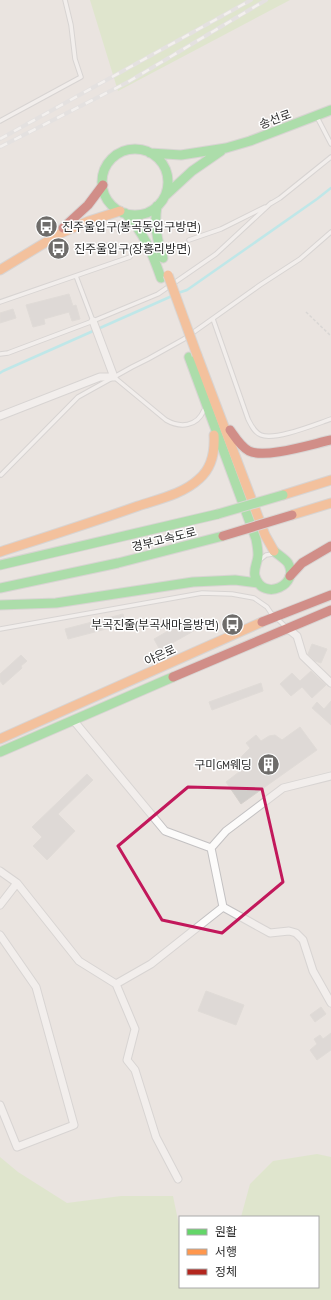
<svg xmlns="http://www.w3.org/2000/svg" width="331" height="1300" font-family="'PT Sans Narrow','Noto Sans KR',sans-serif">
<rect width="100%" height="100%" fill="#eae4e0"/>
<path fill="#d3e7b6" d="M90 0H290L118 91Z
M317 1154 331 1157V1300H0V1157L18 1172 67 1203 121 1196H173L180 1230V1287H318V1217H241L250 1184 273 1161Z"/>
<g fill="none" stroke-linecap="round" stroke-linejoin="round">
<path stroke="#8deaf2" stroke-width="2.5" d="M178 293 187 290 317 199 331 188
M0 373 3 371 172 296"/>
</g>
<path fill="#d0cdca" stroke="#d5d0cc" d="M69 294 73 306 76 305 80 319 72 321 69 312 44 319 45 324 33 327 26 305Z
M13 309 16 318 0 323V313Z
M123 614 125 624 68 639 65 629Z
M191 618 197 629 160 650 154 639Z
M312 644 327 649 321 663 315 661 308 654Z
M21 655 27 661 21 666 22 668 3 685 0 681V674Z
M311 671 326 685 312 698 302 687 291 696 280 684 292 673 300 681Z
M261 683 263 691 212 710 209 702Z
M331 701V725L312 708 317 702 324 709Z
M300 727 317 750 241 804 226 782 239 772 240 761 242 756 250 748 246 743 256 735 261 741 269 736 275 735 282 740Z
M87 774 93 780 58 814 75 831 47 860 33 846 42 837 32 827Z
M206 991 244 1005 236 1025 198 1011Z
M321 1007 326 1014 315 1022 310 1015Z
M331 1033V1050L317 1060 310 1050 317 1044 314 1039 320 1035 323 1039Z"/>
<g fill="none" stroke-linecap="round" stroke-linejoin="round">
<defs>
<path id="lane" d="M317 117 331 144
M0 121 81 77 75 59 71 25 65 0
M270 204 280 198 331 157
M189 240 221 229 265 207
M76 276 93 321
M0 302 130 257
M213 319 248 419C251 425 254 432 261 435 275 441 316 424 331 419
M0 354 8 353 93 321 158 294 216 254 271 203
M114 377 166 420C180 428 197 427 204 410
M1 475 78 397 132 367 148 359 184 339 260 285 300 259 331 232
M261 559 266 555 273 554
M0 629 202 593 232 594 254 598 267 607 271 613 286 627"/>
<path id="street" d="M0 416 100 377H114L93 321
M287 628 297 636 303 656 331 683
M74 721 165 831 211 848 223 907
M211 848 226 831 283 788 331 776
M0 871 17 883 79 961 116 984 151 964 223 907 270 933 289 931 296 933 303 940 313 971 331 1003
M0 905 17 883
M0 935 36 987 74 1125 17 1147 0 1105
M116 984 135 1029 127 1060 135 1070 156 1137 178 1179"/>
<path id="fast" d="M102 182a33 33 0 1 1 66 0a33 33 0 1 1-66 0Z
M150 153 181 155 226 148 250 141 331 110
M166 195 192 171 221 151
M157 206C154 225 157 240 163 258
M125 213C144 233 152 252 161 278
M189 357 256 539C257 544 258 549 258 555 258 562 253 569 255 576 263 603 301 584 288 563 284 558 278 555 274 551
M0 565 218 514
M0 588 118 563 223 536
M0 605 56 603 193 582 235 580 258 583
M0 752 173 677"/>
<path id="slow" d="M0 270 61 233 89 221 120 211
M197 355 265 535 274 551
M283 495 331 480
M292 515 331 503
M0 552C46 537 93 522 138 506 159 499 183 494 199 479 212 468 215 452 214 435
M0 739 262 622"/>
<path id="jam" d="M63 228 88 205 103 185
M230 430C235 437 241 447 249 451 265 459 312 444 331 440
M290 576 302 563 331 546
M262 622 331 595
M173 677 331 610"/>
</defs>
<use href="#lane" stroke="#c3c1c2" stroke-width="5.5"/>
<use href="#street" stroke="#c3c1c2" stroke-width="9"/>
<use href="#fast" stroke="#c3c1c2" stroke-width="11"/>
<use href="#slow" stroke="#c3c1c2" stroke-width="11"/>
<use href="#jam" stroke="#c3c1c2" stroke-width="11"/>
<path stroke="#c6c6c6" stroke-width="1.5" stroke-dasharray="3 2" stroke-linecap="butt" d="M306 312 331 336"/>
<use href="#lane" stroke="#fcfbfa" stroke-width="3.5"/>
<use href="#street" stroke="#fcfbfa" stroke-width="7"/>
<use href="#fast" stroke="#63d668" stroke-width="9"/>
<use href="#slow" stroke="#ff974d" stroke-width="9"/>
<use href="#jam" stroke="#b3261e" stroke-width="9"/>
<defs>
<path id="rail" d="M0 139 251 0
M0 147 128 82 266 0"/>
</defs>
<use href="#rail" stroke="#dddddf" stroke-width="4"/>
<use href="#rail" stroke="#fff" stroke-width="2.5" stroke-dasharray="8" stroke-linecap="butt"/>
<defs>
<path id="fast-bridge" d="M218 514 283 495"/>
<path id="slow-bridge" d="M168 275 197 355"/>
<path id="jam-bridge" d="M223 536 292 515"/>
</defs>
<use href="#fast-bridge" stroke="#c5c3c1" stroke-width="11" stroke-linecap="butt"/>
<use href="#slow-bridge" stroke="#c5c3c1" stroke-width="11" stroke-linecap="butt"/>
<use href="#jam-bridge" stroke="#c5c3c1" stroke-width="11" stroke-linecap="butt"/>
<use href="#fast-bridge" stroke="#63d668" stroke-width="9"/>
<use href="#slow-bridge" stroke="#ff974d" stroke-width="9"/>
<use href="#jam-bridge" stroke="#b3261e" stroke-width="9"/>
</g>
<path d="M0 0H331V1300H0ZM188 787 262 789 283 882 222 933 162 920 118 846Z" fill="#eae4e0" fill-opacity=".55" fill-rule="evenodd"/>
<path fill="none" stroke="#c2185b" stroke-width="3" stroke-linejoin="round" d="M188 787 262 789 283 882 222 933 162 920 118 846Z"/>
<defs>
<symbol id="bus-disc" viewBox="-11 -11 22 22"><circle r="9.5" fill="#6e6c6a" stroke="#fff"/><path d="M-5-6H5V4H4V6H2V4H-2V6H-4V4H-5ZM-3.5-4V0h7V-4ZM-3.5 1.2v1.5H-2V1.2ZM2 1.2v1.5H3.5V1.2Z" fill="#fff"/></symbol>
<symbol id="building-disc" viewBox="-11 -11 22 22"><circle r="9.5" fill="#6e6c6a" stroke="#fff"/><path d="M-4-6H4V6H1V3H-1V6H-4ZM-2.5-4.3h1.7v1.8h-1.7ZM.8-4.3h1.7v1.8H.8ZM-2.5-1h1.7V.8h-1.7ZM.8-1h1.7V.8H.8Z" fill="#fff"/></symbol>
</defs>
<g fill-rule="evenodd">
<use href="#bus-disc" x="34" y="214" width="25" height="25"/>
<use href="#bus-disc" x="46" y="236" width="25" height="25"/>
<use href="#bus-disc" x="220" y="612" width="25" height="25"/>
<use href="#building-disc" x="256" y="752" width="25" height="25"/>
</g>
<g text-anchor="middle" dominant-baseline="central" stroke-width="3" stroke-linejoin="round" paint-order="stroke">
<g font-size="12" fill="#2b2b2b" stroke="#fff">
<text transform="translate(275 119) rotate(-20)">송선로</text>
<text transform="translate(164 539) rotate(-14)">경부고속도로</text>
<text transform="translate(160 655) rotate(-24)">야은로</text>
</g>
<g font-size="12" fill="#2b2b2b" stroke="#fff" text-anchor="start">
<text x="62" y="226">진주울입구(봉곡동입구방면)</text>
<text x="74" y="248">진주울입구(장흥리방면)</text>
<text x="218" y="624" text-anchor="end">부곡진줄(부곡새마을방면)</text>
<text x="252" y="764" text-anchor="end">구미GM웨딩</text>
</g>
</g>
<rect x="179" y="1216" width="140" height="72" fill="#ffffff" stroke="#aaaaaa"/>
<rect x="187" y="1229" width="20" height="6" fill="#63d668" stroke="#aaaaaa"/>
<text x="215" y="1236" font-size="12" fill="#2b2b2b">원활</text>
<rect x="187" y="1249" width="20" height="6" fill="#ff974d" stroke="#aaaaaa"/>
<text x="215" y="1256" font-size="12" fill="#2b2b2b">서행</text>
<rect x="187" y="1269" width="20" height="6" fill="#b3261e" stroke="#aaaaaa"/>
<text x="215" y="1276" font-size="12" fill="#2b2b2b">정체</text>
</svg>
